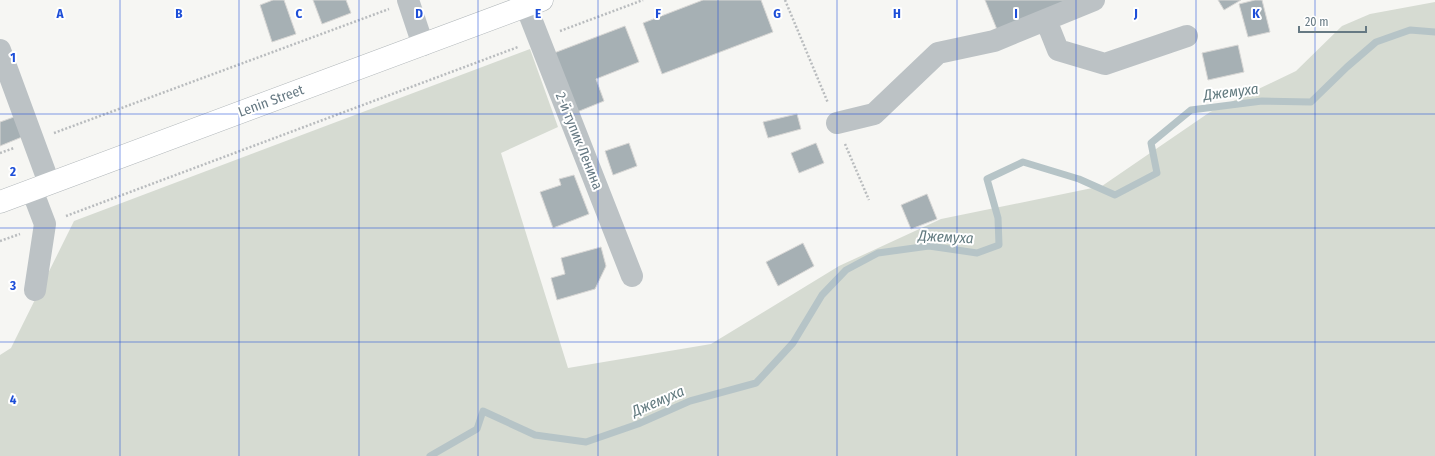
<svg xmlns="http://www.w3.org/2000/svg" width="1435" height="456" font-family="'Fira Sans Condensed',sans-serif">
<rect width="100%" height="100%" fill="#f6f6f3"/>
<path fill="#d6dbd2" d="M1435 2V456H0V355L11 348 74 221 530 49 558 127 501 153 568 368 711 344 839 266 941 219 1102 186 1210 112 1296 71 1342 26 1370 14Z"/>
<g fill="none" stroke-linecap="round" stroke-linejoin="round">
<path stroke="#b6c4c7" stroke-width="7" d="M430 456 477 429 483 411 535 435 586 442 638 424 690 401 756 383 793 343 822 295 846 270 878 253 929 246 977 253 999 245 998 218 987 179 1023 162 1079 179 1115 195 1157 173 1151 143 1191 110 1262 101 1311 102 1347 67 1376 42 1410 30 1435 32"/>
</g>
<path fill="#a6b0b4" stroke="#d8d7d5" d="M273 0H284L296 34 272 42 260 5Z
M313 0H346L351 13 322 24Z
M703 0H761L773 32 662 74 643 23Z
M985 0H1078L998 32Z
M1218 0H1241L1224 10Z
M1255 0H1262L1270 32 1248 37 1239 4Z
M625 26 639 62 596 79 604 101 577 112 554 53Z
M1238 45 1244 72 1208 80 1202 53Z
M797 114 801 129 768 138 763 122Z
M14 117 22 137 0 146V122Z
M629 143 637 166 613 175 605 151Z
M816 143 824 163 799 173 791 153Z
M574 175 589 214 553 228 540 192 561 185 559 179Z
M927 194 937 219 911 229 901 205Z
M803 243 814 266 778 286 766 262Z
M601 247 606 266 595 289 557 300 551 278 565 274 561 258Z"/>
<g fill="none" stroke-linecap="round" stroke-linejoin="round">
<defs>
<path id="major" d="M0 202 542 0"/>
</defs>
<use href="#major" stroke="#b0b6b9" stroke-width="23"/>
<path stroke="#b9bcbe" stroke-width="2.5" stroke-dasharray="2 2" stroke-linecap="butt" d="M785 0 828 103
M560 31 643 0
M54 133 389 9
M845 144 869 200
M0 153 14 148
M66 216 518 47
M0 241 20 234"/>
<path stroke="#bcc2c5" stroke-width="22" d="M408 0 423 45
M526 6 632 276
M1046 20 1058 50 1105 64 1187 36
M0 50 49 183
M837 123 874 114 938 53 994 41 1094 0
M32 190 45 224 35 290"/>
<use href="#major" stroke="#fff" stroke-width="22"/>
</g>
<path fill="none" stroke="#1d4ed8" stroke-width="1" stroke-opacity="0.55" d="M120 0V456M239 0V456M359 0V456M478 0V456M598 0V456M718 0V456M837 0V456M957 0V456M1076 0V456M1196 0V456M1315 0V456M0 114H1435M0 228H1435M0 342H1435"/>
<g text-anchor="middle" dominant-baseline="central" stroke-width="4" stroke-linejoin="round" paint-order="stroke">
<g font-size="14" fill="#667983" stroke="#fff">
<text transform="translate(271 101) rotate(-20)">Lenin Street</text>
<text transform="translate(579 141) rotate(68)">2-й тупик Ленина</text>
</g>
<g font-size="15" font-style="italic" fill="#627a7f" stroke="#fff">
<text transform="translate(1231 92) rotate(-7)">Джемуха</text>
<text transform="translate(946 237) rotate(3)">Джемуха</text>
<text transform="translate(658 401) rotate(-23)">Джемуха</text>
</g>
</g>
<g font-size="13" text-anchor="middle" font-weight="bold" fill="#1d4ed8" stroke="#fff" stroke-width="4" stroke-linejoin="round" paint-order="stroke">
<text x="60" y="18">A</text>
<text x="179" y="18">B</text>
<text x="299" y="18">C</text>
<text x="419" y="18">D</text>
<text x="538" y="18">E</text>
<text x="658" y="18">F</text>
<text x="777" y="18">G</text>
<text x="897" y="18">H</text>
<text x="1016" y="18">I</text>
<text x="1136" y="18">J</text>
<text x="1256" y="18">K</text>
<text x="13" y="62">1</text>
<text x="13" y="176">2</text>
<text x="13" y="290">3</text>
<text x="13" y="404">4</text>
</g>
<path d="M1299 26v6h67v-6" fill="none" stroke="#667983" stroke-width="2"/>
<text x="1305" y="26" font-size="12" fill="#667983" stroke="#ffffff" stroke-width="3" paint-order="stroke">20 m</text>
</svg>
